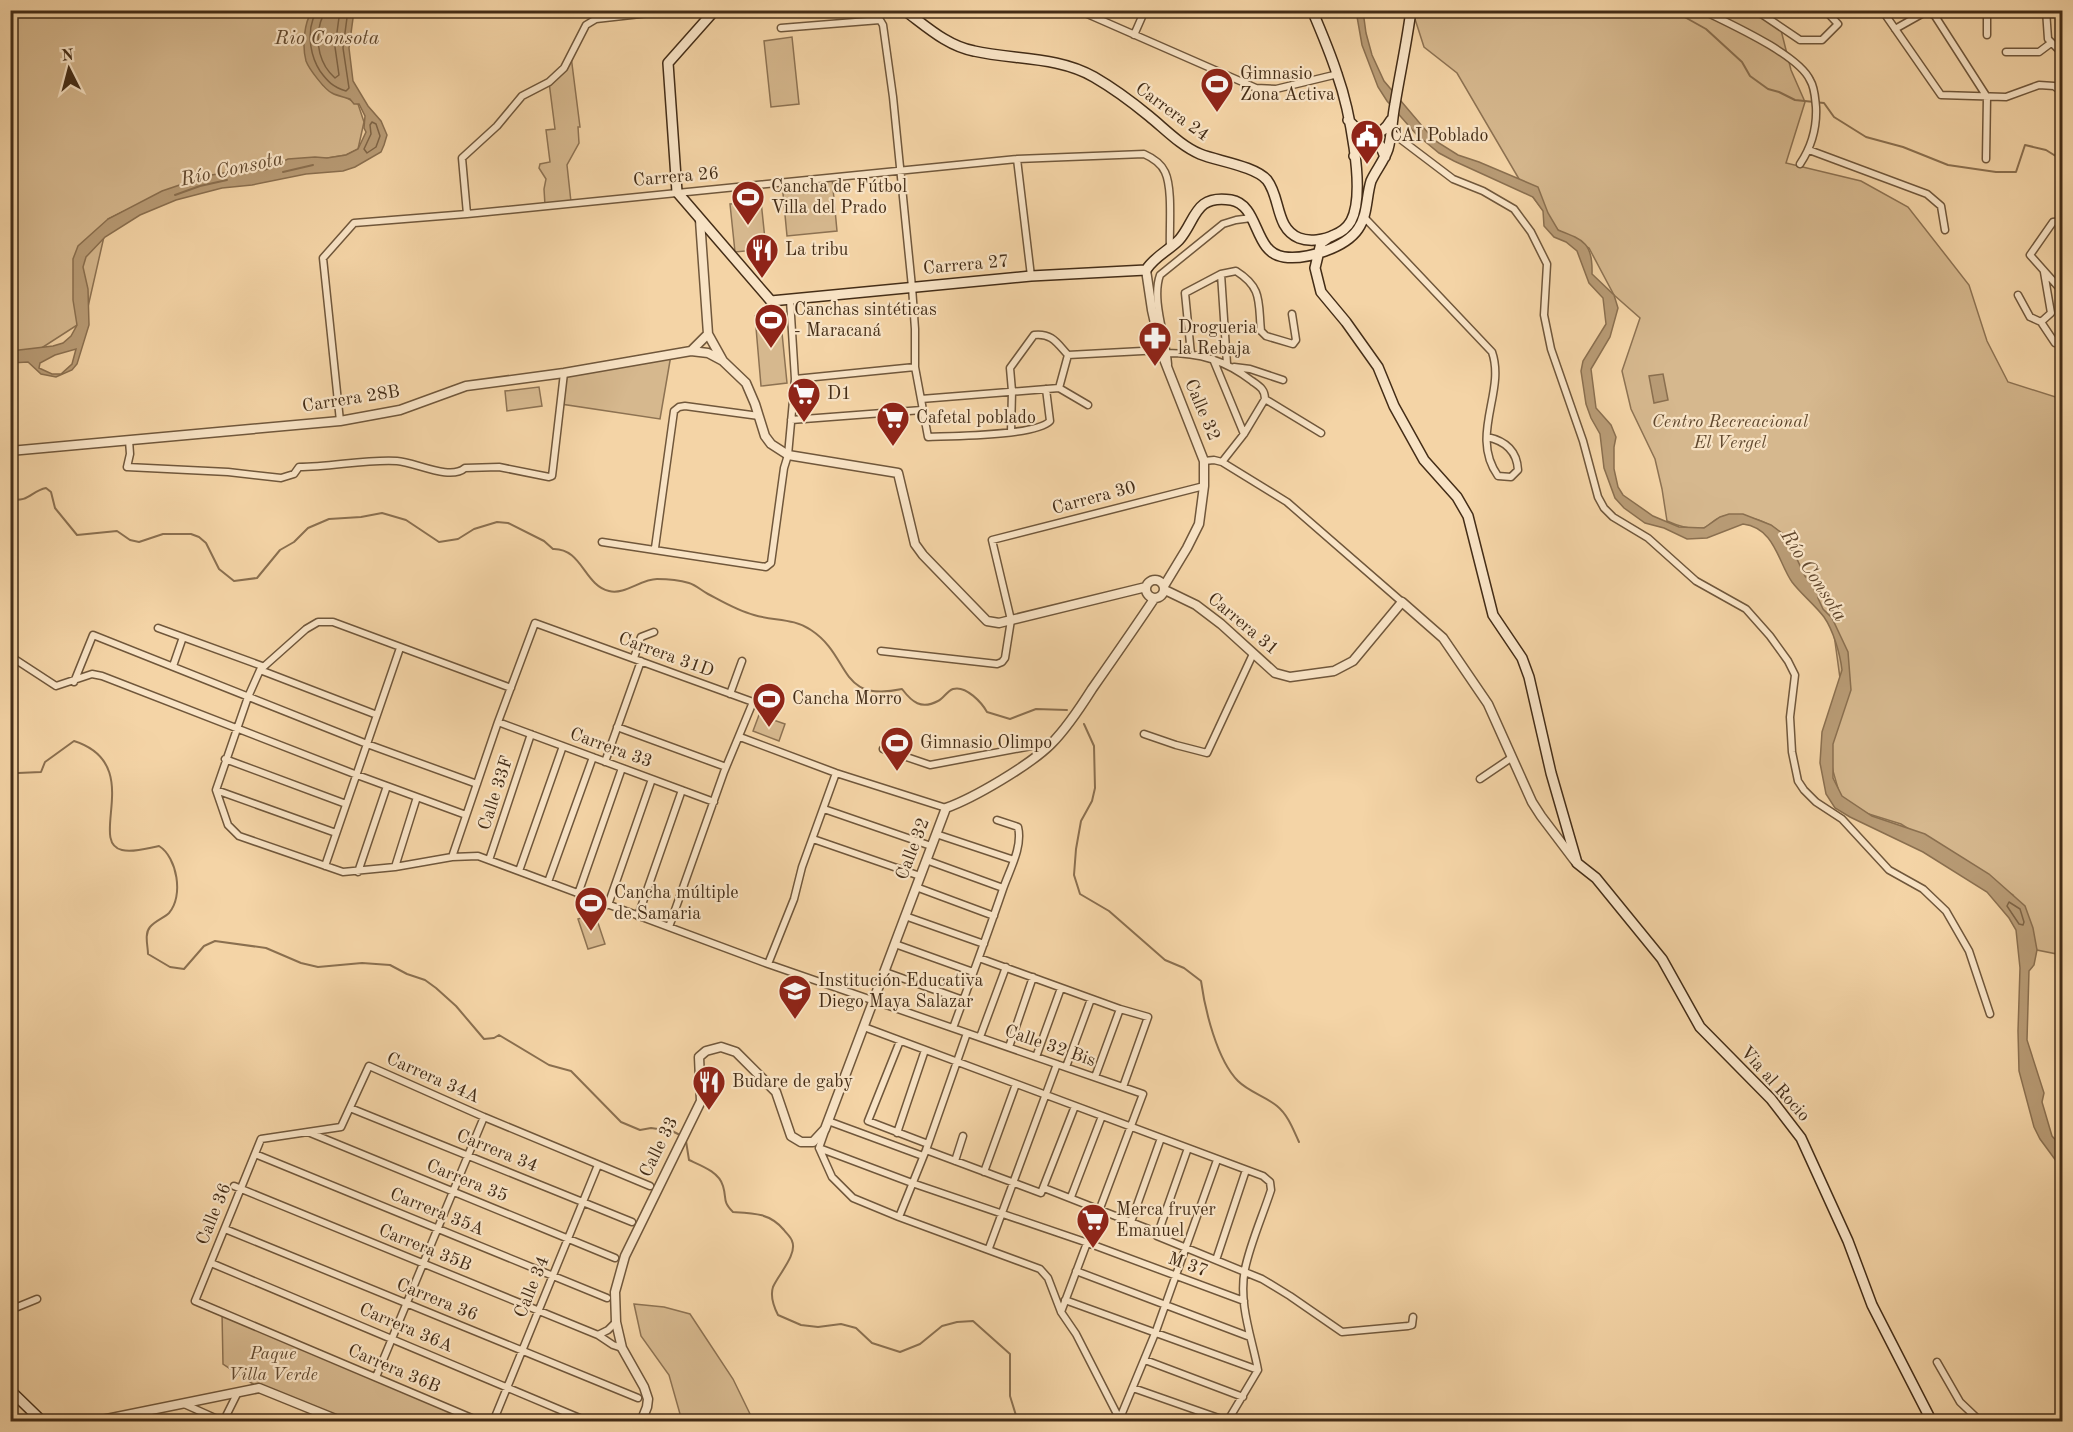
<svg xmlns="http://www.w3.org/2000/svg" width="2073" height="1432" font-family="'Old Standard TT',serif">
<rect width="100%" height="100%" fill="#f4d4a6"/>
<filter id="stains"><feTurbulence type="fractalNoise" baseFrequency=".00333" numOctaves="4"/><feColorMatrix values="0 0 0 0 .2 0 0 0 0 .09 0 0 0 0 .02 0 0 0 .5 -.17"/></filter>
<radialGradient id="worn" r=".72"><stop offset=".6" stop-color="#630" stop-opacity="0"/><stop offset="1" stop-color="#630" stop-opacity=".3"/></radialGradient>
<path fill="#d6b88e" stroke="#8d7252" stroke-width="1.5" d="M1419 10 1755 11 1780 26 1791 70 1805 102 1786 163 1861 181 1908 207 1969 285 1987 341 2008 382 2062 399V955L2037 950 2013 895 1901 824 1843 806 1833 771 1828 741 1842 693 1833 627 1776 529C1763 519 1734 511 1719 518 1713 520 1709 527 1703 528 1691 530 1678 526 1667 521L1662 489 1655 459 1631 409 1622 371 1640 318 1614 295 1589 248 1558 230 1519 179 1457 73 1424 47 1415 19Z
M10 11H316L323 85 358 104 364 122 358 149 346 155C266 168 180 182 108 219L85 320 26 358 11 362Z
M792 37 799 104 771 107 764 41Z
M571 56 580 127H578L579 143 567 165 571 202 545 205 544 189 546 179 539 168 540 164 550 162 546 130 555 129 549 82Z
M832 178 837 231 787 236 782 183Z
M761 201 766 249 735 252 730 204Z
M780 313 787 383 761 386 755 316Z
M671 355 660 419 561 404 564 373Z
M539 387 542 406 507 411 505 391Z
M759 715 785 724 779 741 753 731Z
M595 914 605 944 588 949 578 919Z
M634 1304 664 1307 690 1314 733 1379 752 1418 757 1421H682L669 1375 641 1336Z
M222 1313 481 1421H343L259 1388 223 1364Z"/>
<path fill="#b89b75" stroke="#8a6f4f" stroke-width="1.5" fill-rule="evenodd" d="M312 11H354L349 48 353 81 368 106 381 121 387 135 384 145 381 152 355 167 343 171 306 174 252 185 222 188 176 200 140 215 105 237 86 257 83 267 88 289 89 325 77 364 72 370 56 377 41 374 28 362 11 363V351L53 346 63 343 71 336 77 325 73 300V259L78 246 108 219 162 191 206 176 240 170H265L288 159 315 157 327 158 346 155 358 149 366 132 364 128 365 116 359 104H354L350 99C345 97 337 96 332 93 325 90 309 69 306 61 302 46 304 23 312 11ZM76 349 72 364 61 374H52L39 368 40 363 55 355Z
M1356 11H1363L1366 33 1372 55 1384 81 1434 140 1458 155 1479 162 1538 187 1548 213 1558 230C1584 240 1593 243 1592 274L1614 295 1618 308 1610 337 1591 369 1596 408 1611 425 1616 437 1614 447V469L1618 487 1623 495 1653 516 1679 527 1704 528 1720 517 1729 514H1743L1771 525 1786 536 1805 576 1818 590V598L1823 609 1832 618 1848 652 1851 690 1833 744V778L1842 796 1872 816 1925 834 1989 874 2025 906 2033 928 2037 950 2034 965 2029 971 2027 1040 2044 1093 2042 1102 2052 1136 2062 1147V1169L2040 1139 2034 1127 2019 1071 2018 1031 2020 968 2016 930 2009 918 1987 892 1923 852 1850 817 1835 808 1826 794 1820 763 1822 732 1842 670C1840 653 1833 630 1824 617 1814 604 1801 594 1792 582 1778 562 1775 528 1743 524L1707 538 1687 539 1664 528 1645 523 1624 508 1615 498 1604 468 1600 434 1591 418 1586 404 1581 371 1583 361 1606 324 1603 298 1589 283 1577 251 1566 242 1554 237 1544 226 1543 211 1533 197 1454 161 1439 153 1416 134 1387 101 1378 87 1362 45Z
M1663 374 1668 400 1654 403 1649 376Z"/>
<g fill="none" stroke-linecap="round" stroke-linejoin="round">
<path stroke="#7e6446" stroke-width="1.5" d="M317 10C316 14 315 16 313 19 307 36 311 57 320 71 328 82 333 87 346 91L349 88 343 48 348 10
M324 10C324 16 321 19 320 24 315 44 320 65 335 78L339 75 335 47 340 10
M372 122 376 124 380 136 376 147 367 153 364 149 371 134 370 125Z
M2009 902 2020 909 2024 922 2023 925 2019 924 2007 906Z"/>
<path stroke="#8a6f4f" stroke-width="2" d="M1672 10 1706 29 1742 62 1750 76 1768 89 1779 92 1795 100 1824 103 1834 117 1866 137 1903 147 1948 165 1996 172H2016L2025 145 2046 150 2062 160
M283 172 313 165
M175 195 200 186 227 180
M10 499C29 503 31 491 46 488L51 492 55 508 77 535 117 531 130 540 139 542 163 534H191L199 537 206 543 219 569 234 581 257 578 280 550 294 542 308 528 329 519 361 517 382 513 406 520 439 542 458 539 474 529 497 522 508 523 544 541 553 549C582 548 584 585 609 591 625 595 641 579 657 579 667 579 679 580 689 583 696 585 702 591 708 594 723 602 738 611 754 615 774 621 794 618 811 630 852 657 837 703 902 689 912 702 921 710 938 701 943 699 947 691 953 689 966 685 982 703 987 712L1010 719 1036 709 1067 710
M1084 724 1094 746 1095 788 1092 801 1081 821 1076 849 1074 875 1080 894 1109 911 1165 960 1184 968 1201 981C1205 1010 1217 1060 1238 1081 1249 1092 1265 1096 1277 1106 1288 1115 1293 1129 1299 1142
M10 772 18 773 41 772 45 762 74 741C146 764 87 842 122 850 133 853 148 848 159 846 177 857 184 896 169 913 164 918 155 921 150 927 144 934 148 946 148 954L170 967 184 969 204 946 215 941 266 948 301 963 318 967 362 963 390 965 407 974 425 980 436 988 456 1006 484 1039 494 1038 499 1035 549 1065 571 1071 621 1122 640 1130 651 1128 672 1131 680 1135
M686 1141 689 1160C702 1166 719 1172 723 1186 727 1199 722 1201 733 1212 753 1213 770 1213 784 1230 786 1233 791 1237 792 1241 798 1254 778 1275 773 1287 770 1296 774 1307 778 1315L801 1325 818 1327 841 1324 856 1328 872 1343 900 1352 920 1344 942 1326 957 1322 973 1321 1010 1354V1396L1018 1422"/>
<defs>
<path id="minor" d="M1078 10 1256 88 1276 89 1338 74
M1702 10C1728 23 1798 54 1810 80 1815 88 1815 98 1816 107 1817 128 1812 146 1800 164
M1753 10 1763 15 1800 40H1822L1838 24 1825 10
M1882 10 1941 95 2006 97 2039 85 2054 86 2062 92
M2046 10 2048 39 2062 53
M781 28 880 20 883 25 893 97 912 287 915 329V367L928 437C952 436 1036 436 1050 421L1046 389
M1895 29 1927 11 1935 16 1987 97
M1134 35 1145 10
M1987 35V10
M2006 52H2039L2051 43
M1391 132 1453 179 1483 191 1514 209 1531 232 1547 264 1544 315 1551 349 1583 441 1598 497 1604 508 1613 517 1648 538 1696 581 1746 609 1770 636 1788 661 1795 675 1790 717 1792 752 1798 781 1804 790 1816 802 1842 819 1889 870 1923 889 1946 911 1969 951 1990 1014
M1809 150 1927 194 1941 206 1945 230
M1017 159 1031 276
M1986 159 1987 97
M467 214 462 158 497 126 522 96 549 82 564 68 586 25 596 19 676 10
M1364 217 1492 352C1506 392 1469 435 1498 476L1511 477 1518 470C1517 451 1506 441 1487 437
M2062 221 2053 222 2030 255 2062 291
M1221 274 1227 364
M2018 295 2030 317 2041 322 2051 313 2044 272
M2041 322 2055 343
M1166 353C1200 353 1225 360 1252 381 1259 386 1265 389 1265 399L1244 434 1222 462
M1191 354 1185 293 1221 274 1236 271C1263 288 1258 302 1261 331L1266 336 1293 344 1296 340 1292 314
M1068 355 1161 350
M1213 359 1244 434
M1168 364C1166 337 1151 300 1160 275L1223 224 1236 220 1251 218
M1234 367 1250 369 1283 380
M795 379 915 367
M1059 388 1068 355
M921 399 1059 388 1088 405
M1265 399 1321 433
M791 420 922 410
M340 421 323 258 354 223 467 214 1017 159 1144 154C1153 158 1161 163 1165 172 1173 189 1169 229 1170 248
M1011 432 1012 391 1010 368 1034 335C1052 333 1057 343 1068 355
M129 440 130 454 127 467 228 472 281 478 294 474 299 467C331 467 367 459 397 461 415 462 450 481 465 468L499 467 549 477 552 476 553 468 564 373
M1204 461 1214 460 1222 462 1287 502 1402 602
M602 542 766 567 771 563 784 468 788 455 795 379 790 300
M655 548 674 411 679 407 685 406 759 416
M158 628 262 666
M881 651 997 664 1002 662 1005 658 1011 620 992 540 1204 486
M10 656 56 686 92 674 102 676 357 775 466 815
M634 658 641 637 654 632
M173 666 183 637
M260 670 377 715
M74 682 93 635 367 744 477 784
M511 688 333 622H318L306 629 260 670 248 697 216 790 228 825 239 836 343 872 395 867 452 857 478 856 768 964 1143 1094 1061 1312
M730 694 742 661
M498 722 714 802
M617 727 726 767
M1144 734 1176 745 1207 753 1253 654
M740 737 836 773 946 808
M883 749 930 765 1053 742
M225 759 346 804
M605 762 641 661
M1480 779 1511 758
M216 790 336 833
M824 809 931 846
M936 834 1014 860
M813 839 920 876
M452 857 498 722 535 623 753 702 724 772 669 927
M489 860 531 734
M926 860 1003 888
M325 866 400 648
M395 867 417 797
M519 871 563 746
M358 872 387 786
M548 882 593 757
M916 887 994 916
M578 894 622 768
M608 905 652 779
M638 916 682 790
M905 916 984 944
M895 944 973 972
M979 958 1120 1009 1148 1017 1123 1087
M768 964 794 899 802 867 836 773
M885 972 963 1000
M864 1027 1263 1176 1270 1182 1271 1190C1263 1215 1250 1244 1245 1269 1238 1303 1252 1338 1258 1370L1227 1422
M953 1028C970 982 987 936 1003 889 1009 871 1023 847 1018 827L997 820
M980 1037 1006 967
M900 1041 868 1121 928 1144
M1009 1047 1033 977
M2062 1048 2061 1049 2062 1058
M1036 1057 1061 988
M1066 1067 1091 999
M1095 1077 1120 1009
M350 1108 632 1222
M828 1121 923 1156
M825 1131 819 1148 832 1177 853 1198 899 1217 1040 1269 1048 1278 1061 1312 1076 1334 1121 1422
M308 1132 615 1258
M897 1133 925 1050
M819 1148 912 1183 1088 1243 1244 1301
M926 1150 1041 1193 1075 1106
M255 1154 607 1298
M955 1161 963 1136
M984 1172 1016 1084
M234 1186 598 1335 613 1345 622 1348
M1044 1188 1151 1230 1157 1236 1262 1279 1290 1296 1342 1332 1408 1326 1412 1325 1413 1317
M1071 1197 1102 1116
M899 1217 926 1150 967 1033
M1131 1222 1161 1138
M225 1229 638 1398
M1157 1236 1188 1148
M989 1248 1057 1064
M1216 1260 1246 1170
M211 1263 589 1422
M1076 1271 1250 1337
M1065 1300 1258 1370
M10 1310 37 1299
M598 1335 608 1330 616 1322
M1145 1360 1243 1397
M1937 1362 1960 1402 1981 1422
M376 1377 484 1117
M1133 1388 1227 1421
M184 1404 224 1422
M1120 1418 1156 1331 1217 1160
M223 1422 237 1394
M481 1422 195 1301 261 1139 341 1127 369 1066 484 1117 650 1186
M493 1422 598 1165"/>
<path id="tertiary" d="M700 220 708 334 723 361 746 383 755 404 765 436 771 444 788 455 898 473 915 544 923 555 987 621 999 623 1011 620 1146 587
M1146 270 1152 310 1162 354 1204 461V486L1199 524 1187 548 1164 586
M691 351 708 334
M10 451 340 421 400 410 466 386 564 373 691 351 708 353 723 361
M1146 589a9 9 0 1 1 18 0a9 9 0 1 1-18 0Z
M1165 590 1196 605 1221 624 1275 673 1290 677 1334 671 1353 661 1402 602 1443 638 1488 704 1532 802 1541 816 1575 861
M92 1422 259 1388 343 1422
M641 1422 647 1407 648 1399 644 1387 622 1348 616 1322 615 1292 625 1256 701 1101 699 1057 706 1051 721 1047 736 1052 776 1092 791 1136 801 1142H813L825 1129 946 808C974 798 1030 765 1051 744 1067 728 1080 708 1092 689 1113 659 1134 629 1154 599"/>
<path id="secondary" d="M715 10 668 63 677 192 771 301 1031 276 1146 270C1154 257 1168 251 1179 240 1196 221 1194 194 1231 200 1260 205 1253 253 1284 257 1306 260 1345 248 1358 229 1368 215 1366 197 1371 181 1376 170 1384 161 1388 149 1392 135 1392 119 1395 104 1400 73 1407 42 1411 10
M904 10C926 26 947 46 974 51 1013 60 1058 56 1094 77 1113 88 1132 102 1149 116 1165 129 1181 146 1200 154 1217 161 1255 166 1267 180 1281 198 1275 228 1299 238 1309 242 1325 240 1334 235 1342 232 1347 228 1351 221 1367 191 1348 105 1337 74 1330 52 1321 31 1312 10
M1348 120C1363 136 1379 141 1391 120
M1354 156C1360 144 1367 137 1380 145L1385 157
M1328 238 1321 243 1315 268 1321 292 1346 322 1378 367 1394 406 1424 460 1457 497 1468 516 1493 615 1522 658 1529 677 1551 773 1577 863 1596 878 1662 959 1700 1027 1771 1099 1801 1138 1848 1241 1872 1305 1932 1422
M10 1390 43 1422"/>
</defs>
<use href="#minor" stroke="#70573b" stroke-width="9"/>
<use href="#tertiary" stroke="#70573b" stroke-width="11"/>
<use href="#secondary" stroke="#442d17" stroke-width="12"/>
<use href="#minor" stroke="#f8e3c5" stroke-width="6"/>
<use href="#tertiary" stroke="#f8e3c5" stroke-width="8"/>
<use href="#secondary" stroke="#f8e3c5" stroke-width="9"/>
</g>
<defs>
<symbol id="stadium-pin" viewBox="-11 -11 22 30"><path d="M0 17L-7.5 6A9.5 9.5 0 1 1 7.5 6Z" fill="#8f2418" stroke="#f8e3c5"/><path d="M0-5a6.5 5 0 1 0 0 10a6.5 5 0 1 0 0-10ZM-3.5-1.8h7v3.6h-7Z" fill="#fff"/></symbol>
<symbol id="civic-pin" viewBox="-11 -11 22 30"><path d="M0 17L-7.5 6A9.5 9.5 0 1 1 7.5 6Z" fill="#8f2418" stroke="#f8e3c5"/><path d="M-.6-6.5H3V-4.5H.6V-3L4-1V1h2V6H-6V1h2V-1L-.6-3ZM-1.2 2.5V6h2.4V2.5Z" fill="#fff"/></symbol>
<symbol id="restaurant-pin" viewBox="-11 -11 22 30"><path d="M0 17L-7.5 6A9.5 9.5 0 1 1 7.5 6Z" fill="#8f2418" stroke="#f8e3c5"/><path d="M-5-6h1v4h1v-4h1v4h1v-4h1v5L-1.5 .5V6h-2V.5L-5-1ZM5-6V6H3V1.5H1.5Q1.5-4 5-6Z" fill="#fff"/></symbol>
<symbol id="pharmacy-pin" viewBox="-11 -11 22 30"><path d="M0 17L-7.5 6A9.5 9.5 0 1 1 7.5 6Z" fill="#8f2418" stroke="#f8e3c5"/><path d="M-2-6h4v4h4v4h-4v4h-4v-4h-4v-4h4Z" fill="#fff"/></symbol>
<symbol id="supermarket-pin" viewBox="-11 -11 22 30"><path d="M0 17L-7.5 6A9.5 9.5 0 1 1 7.5 6Z" fill="#8f2418" stroke="#f8e3c5"/><path d="M-6-5.5h2.5l.6 2H6L4.5 2H-2.5L-4.4-4H-6ZM-1.5 3.2a1.3 1.3 0 1 0 .1 0ZM3 3.2a1.3 1.3 0 1 0 .1 0Z" fill="#fff"/></symbol>
<symbol id="school-pin" viewBox="-11 -11 22 30"><path d="M0 17L-7.5 6A9.5 9.5 0 1 1 7.5 6Z" fill="#8f2418" stroke="#f8e3c5"/><path d="M0-5L7-2L0 1L-7-2ZM-4 1L0 2.5L4 1V4Q0 6-4 4Z" fill="#fff"/></symbol>
</defs>
<g fill-rule="evenodd">
<use href="#stadium-pin" x="1198" y="65" width="38" height="52"/>
<use href="#civic-pin" x="1348" y="117" width="38" height="52"/>
<use href="#stadium-pin" x="729" y="178" width="38" height="52"/>
<use href="#restaurant-pin" x="743" y="231" width="38" height="52"/>
<use href="#stadium-pin" x="752" y="301" width="38" height="52"/>
<use href="#pharmacy-pin" x="1136" y="319" width="38" height="52"/>
<use href="#supermarket-pin" x="785" y="375" width="38" height="52"/>
<use href="#supermarket-pin" x="874" y="399" width="38" height="52"/>
<use href="#stadium-pin" x="750" y="680" width="38" height="52"/>
<use href="#stadium-pin" x="878" y="724" width="38" height="52"/>
<use href="#stadium-pin" x="572" y="884" width="38" height="52"/>
<use href="#school-pin" x="776" y="972" width="38" height="52"/>
<use href="#restaurant-pin" x="690" y="1063" width="38" height="52"/>
<use href="#supermarket-pin" x="1074" y="1201" width="38" height="52"/>
</g>
<g text-anchor="middle" dominant-baseline="central" stroke-width="4.5" stroke-linejoin="round" paint-order="stroke">
<g font-size="18" fill="#442d17" stroke="#f8e3c5" text-anchor="start">
<text x="1240" y="74">Gimnasio<tspan x="1240" dy="21">Zona Activa</tspan></text>
<text x="1390" y="136">CAI Poblado</text>
<text x="771" y="187">Cancha de Fútbol<tspan x="771" dy="21">Villa del Prado</tspan></text>
<text x="785" y="250">La tribu</text>
<text x="794" y="310">Canchas sintéticas<tspan x="794" dy="21">- Maracaná</tspan></text>
<text x="1178" y="328">Drogueria<tspan x="1178" dy="21">la Rebaja</tspan></text>
<text x="827" y="394">D1</text>
<text x="916" y="418">Cafetal poblado</text>
<text x="792" y="699">Cancha Morro</text>
<text x="920" y="743">Gimnasio Olimpo</text>
<text x="614" y="893">Cancha múltiple<tspan x="614" dy="21">de Samaria</tspan></text>
<text x="818" y="981">Institución Educativa<tspan x="818" dy="21">Diego Maya Salazar</tspan></text>
<text x="732" y="1082">Budare de gaby</text>
<text x="1116" y="1210">Merca fruver<tspan x="1116" dy="21">Emanuel</tspan></text>
</g>
<g font-size="18" fill="#442d17" stroke="#f8e3c5">
<text transform="translate(1172 112) rotate(36)">Carrera 24</text>
<text transform="translate(676 177) rotate(-5)">Carrera 26</text>
<text transform="translate(966 265) rotate(-5)">Carrera 27</text>
<text transform="translate(351 399) rotate(-9)">Carrera 28B</text>
<text transform="translate(1202 410) rotate(67)">Calle 32</text>
<text transform="translate(1094 498) rotate(-15)">Carrera 30</text>
<text transform="translate(1243 624) rotate(40)">Carrera 31</text>
<text transform="translate(666 655) rotate(20)">Carrera 31D</text>
<text transform="translate(611 748) rotate(20)">Carrera 33</text>
<text transform="translate(496 793) rotate(-72)">Calle 33F</text>
<text transform="translate(913 849) rotate(-69)">Calle 32</text>
<text transform="translate(1050 1046) rotate(19)">Calle 32 Bis</text>
<text transform="translate(433 1078) rotate(24)">Carrera 34A</text>
<text transform="translate(1775 1084) rotate(48)">Via al Rocio</text>
<text transform="translate(659 1147) rotate(-64)">Calle 33</text>
<text transform="translate(497 1151) rotate(22)">Carrera 34</text>
<text transform="translate(467 1181) rotate(22)">Carrera 35</text>
<text transform="translate(437 1212) rotate(22)">Carrera 35A</text>
<text transform="translate(214 1214) rotate(-68)">Calle 36</text>
<text transform="translate(425 1248) rotate(22)">Carrera 35B</text>
<text transform="translate(1188 1265) rotate(20)">M 37</text>
<text transform="translate(532 1287) rotate(-68)">Calle 34</text>
<text transform="translate(437 1300) rotate(22)">Carrera 36</text>
<text transform="translate(406 1328) rotate(23)">Carrera 36A</text>
<text transform="translate(394 1369) rotate(23)">Carrera 36B</text>
</g>
<g font-size="18" font-style="italic" fill="#61492f" stroke="#f8e3c5">
<text x="1730" y="422">Centro Recreacional<tspan x="1730" dy="21">El Vergel</tspan></text>
<text x="273" y="1354">Paque<tspan x="273" dy="21">Villa Verde</tspan></text>
</g>
<g font-size="20" font-style="italic" fill="#61482e" stroke="#f8e3c5">
<text x="327" y="39">Rio Consota</text>
<text transform="translate(232 170) rotate(-12)">Río Consota</text>
<text transform="translate(1813 576) rotate(57)">Río Consota</text>
</g>
</g>
<rect width="2073" height="1432" fill="none" stroke="#f4d4a6" stroke-width="36"/>
<rect x="12" y="12" width="2049" height="1408" fill="none" stroke="#442d17" stroke-width="3"/>
<rect x="18" y="18" width="2037" height="1396" fill="none" stroke="#442d17" stroke-width="1.5"/>
<g transform="translate(69 69) rotate(354)" stroke="#f8e3c5" stroke-width="4.5" paint-order="stroke">
<path d="M0-4.5L10 22L0 15L-10 22Z" fill="#442d17"/>
<text y="-9" font-size="16" font-weight="bold" text-anchor="middle" fill="#442d17">N</text>
</g>
<rect width="100%" height="100%" filter="url(#stains)"/>
<rect width="100%" height="100%" fill="url(#worn)"/>
</svg>
